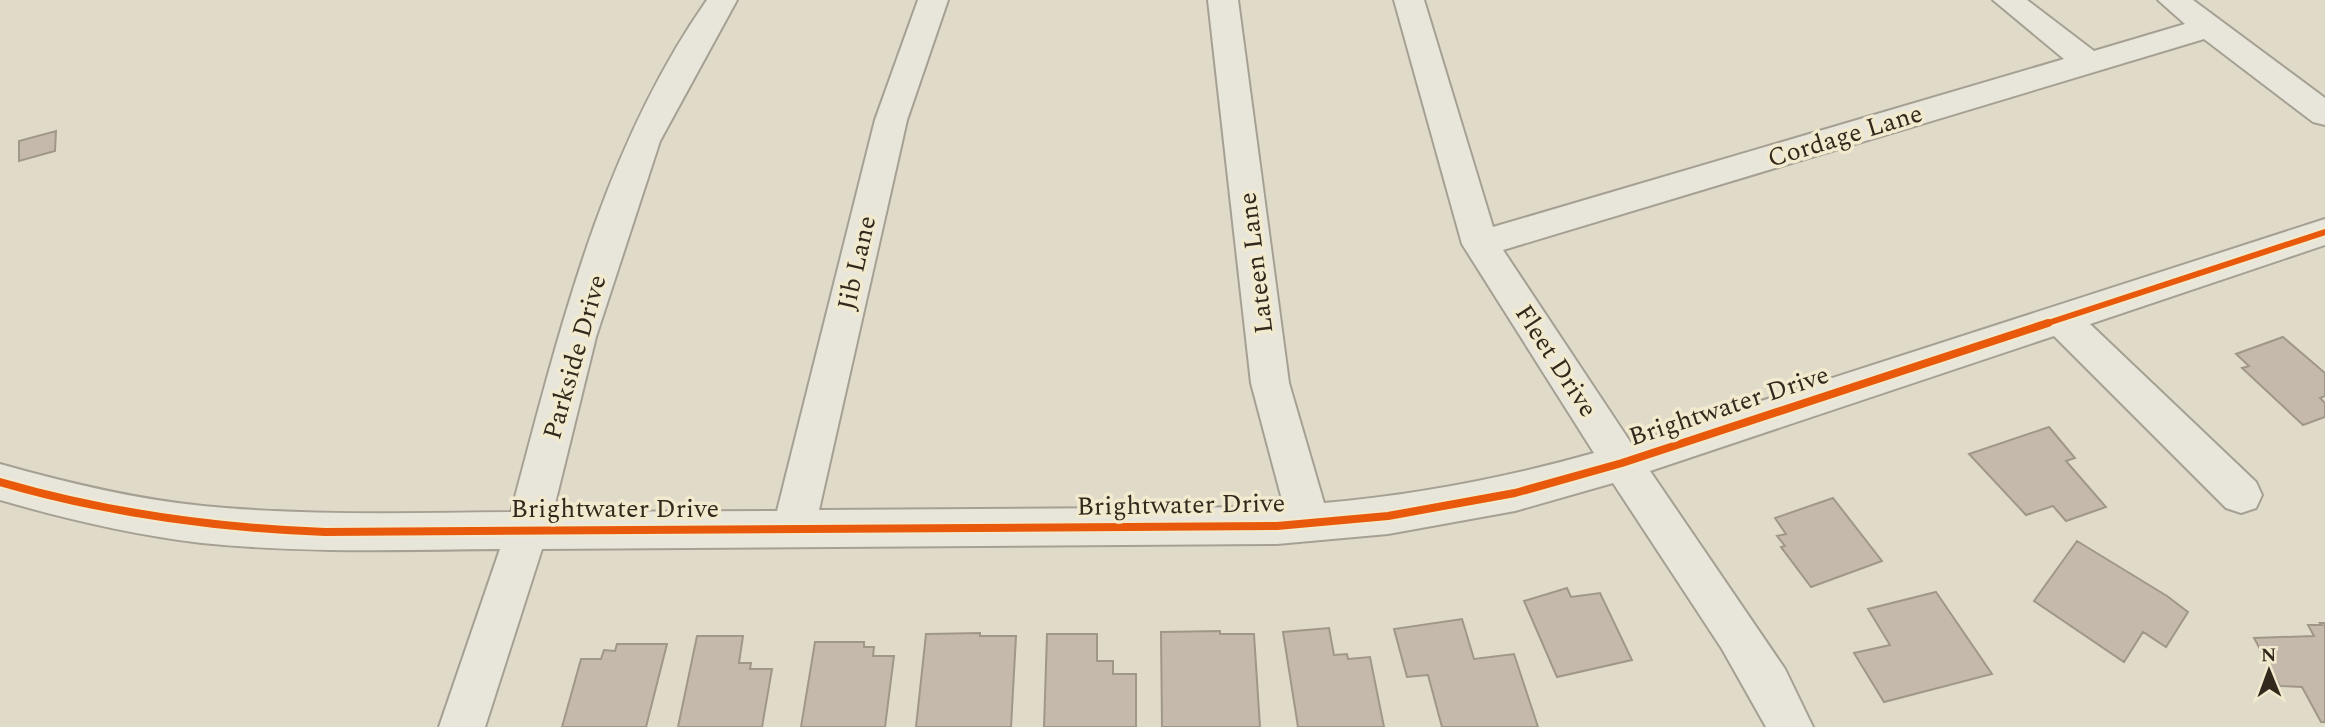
<svg xmlns="http://www.w3.org/2000/svg" width="2325" height="727" font-family="Spectral,serif">
<rect width="100%" height="100%" fill="#e0dbc9"/>
<path fill="#c4b9aa" stroke="#a09789" stroke-width="2" d="M56 131 55 151 19 161V141Z
M2283 337 2325 373V396L2320 398 2325 403V417L2303 425 2242 368 2249 366 2236 354Z
M2049 427 2075 458 2066 461 2106 507 2066 521 2053 506 2026 515 1969 454Z
M1833 498 1882 561 1811 587 1781 547 1785 546 1777 536 1786 534 1775 518Z
M2077 541 2167 596 2188 612 2166 647 2143 632 2124 662 2034 601Z
M1567 588 1571 597 1600 593 1632 660 1557 677 1524 601Z
M1936 592 1992 674 1884 702 1854 653 1890 645 1868 609Z
M1462 619 1474 659 1514 654 1538 727H1442L1428 675 1407 677 1394 629Z
M2320 623H2325V722H2321L2302 687 2280 686 2254 638 2314 636 2308 625H2322Z
M1329 628 1334 655 1347 654 1348 659 1370 657 1384 727H1298L1283 632Z
M1220 631V634H1254L1260 727H1162L1161 632Z
M980 633V636H1016L1011 727H916L926 634Z
M1047 634H1097V661H1113V674H1136V727H1044Z
M697 636H743L739 663H751L750 669H772L762 727H678Z
M815 642H864V647H874L873 656H894L885 727H801Z
M617 644H667L646 727H562L581 659H601L604 650 615 651Z"/>
<g fill="none" stroke-linecap="round" stroke-linejoin="round">
<defs>
<path id="minor" d="M707 0H737L660 141 596 337 553 512 777 511 875 120 918 0H948L907 120 819 510 1284 507 1251 383 1208 0H1238L1289 383 1324 503C1416 495 1505 478 1594 453L1462 244 1394 0H1424L1493 227 2064 59 1993 0H2027L2094 51 2185 24 2158 0H2193L2325 98V125L2313 122 2204 39 1503 250 1631 443 2325 219V245L2090 324 2256 482 2262 495 2256 508 2241 513 2226 508 2054 336 1650 471 1785 669 1813 727H1766L1722 649 1613 483 1515 511 1388 534 1277 544 542 549 485 727H439L500 549C400 550 301 553 202 543 133 535 66 519 0 500V464C67 483 134 499 203 506 305 516 408 513 511 512 558 337 601 151 707 0Z"/>
</defs>
<use href="#minor" stroke="#a5a093" stroke-width="4"/>
<use href="#minor" fill="#e8e5da" fill-rule="evenodd"/>
<defs>
<path id="cycleway-far1" d="M2042 325 2325 232"/>
<path id="cycleway" d="M0 482C107 513 214 528 325 532L1277 526 1388 516 1515 493 1622 463 2048 323"/>
</defs>
<use href="#cycleway-far1" stroke="#f2eace" stroke-width="10"/>
<use href="#cycleway" stroke="#f2eace" stroke-width="12"/>
<use href="#cycleway-far1" stroke="#e8590c" stroke-width="6"/>
<use href="#cycleway" stroke="#e8590c" stroke-width="8"/>
</g>
<g text-anchor="middle" dominant-baseline="central" stroke-width="7" stroke-linejoin="round" paint-order="stroke">
<g font-size="26" fill="#32281c" stroke="#f2eace">
<text transform="translate(1845 136) rotate(-17)">Cordage Lane</text>
<text transform="translate(857 263) rotate(-77)">Jib Lane</text>
<text transform="translate(1256 263) rotate(-97)">Lateen Lane</text>
<text transform="translate(575 357) rotate(-74)">Parkside Drive</text>
<text transform="translate(1556 361) rotate(57)">Fleet Drive</text>
<text transform="translate(1729 406) rotate(-18)">Brightwater Drive</text>
<text transform="translate(1181 505) rotate(-1)">Brightwater Drive</text>
<text x="615" y="509">Brightwater Drive</text>
</g>
</g>
<g transform="translate(2269 671) rotate(359)" stroke="#f2eace" stroke-width="5" paint-order="stroke">
<path d="M0-5L12 26L0 18L-12 26Z" fill="#32281c"/>
<text y="-10" font-size="19" font-weight="bold" text-anchor="middle" fill="#32281c">N</text>
</g>
</svg>
